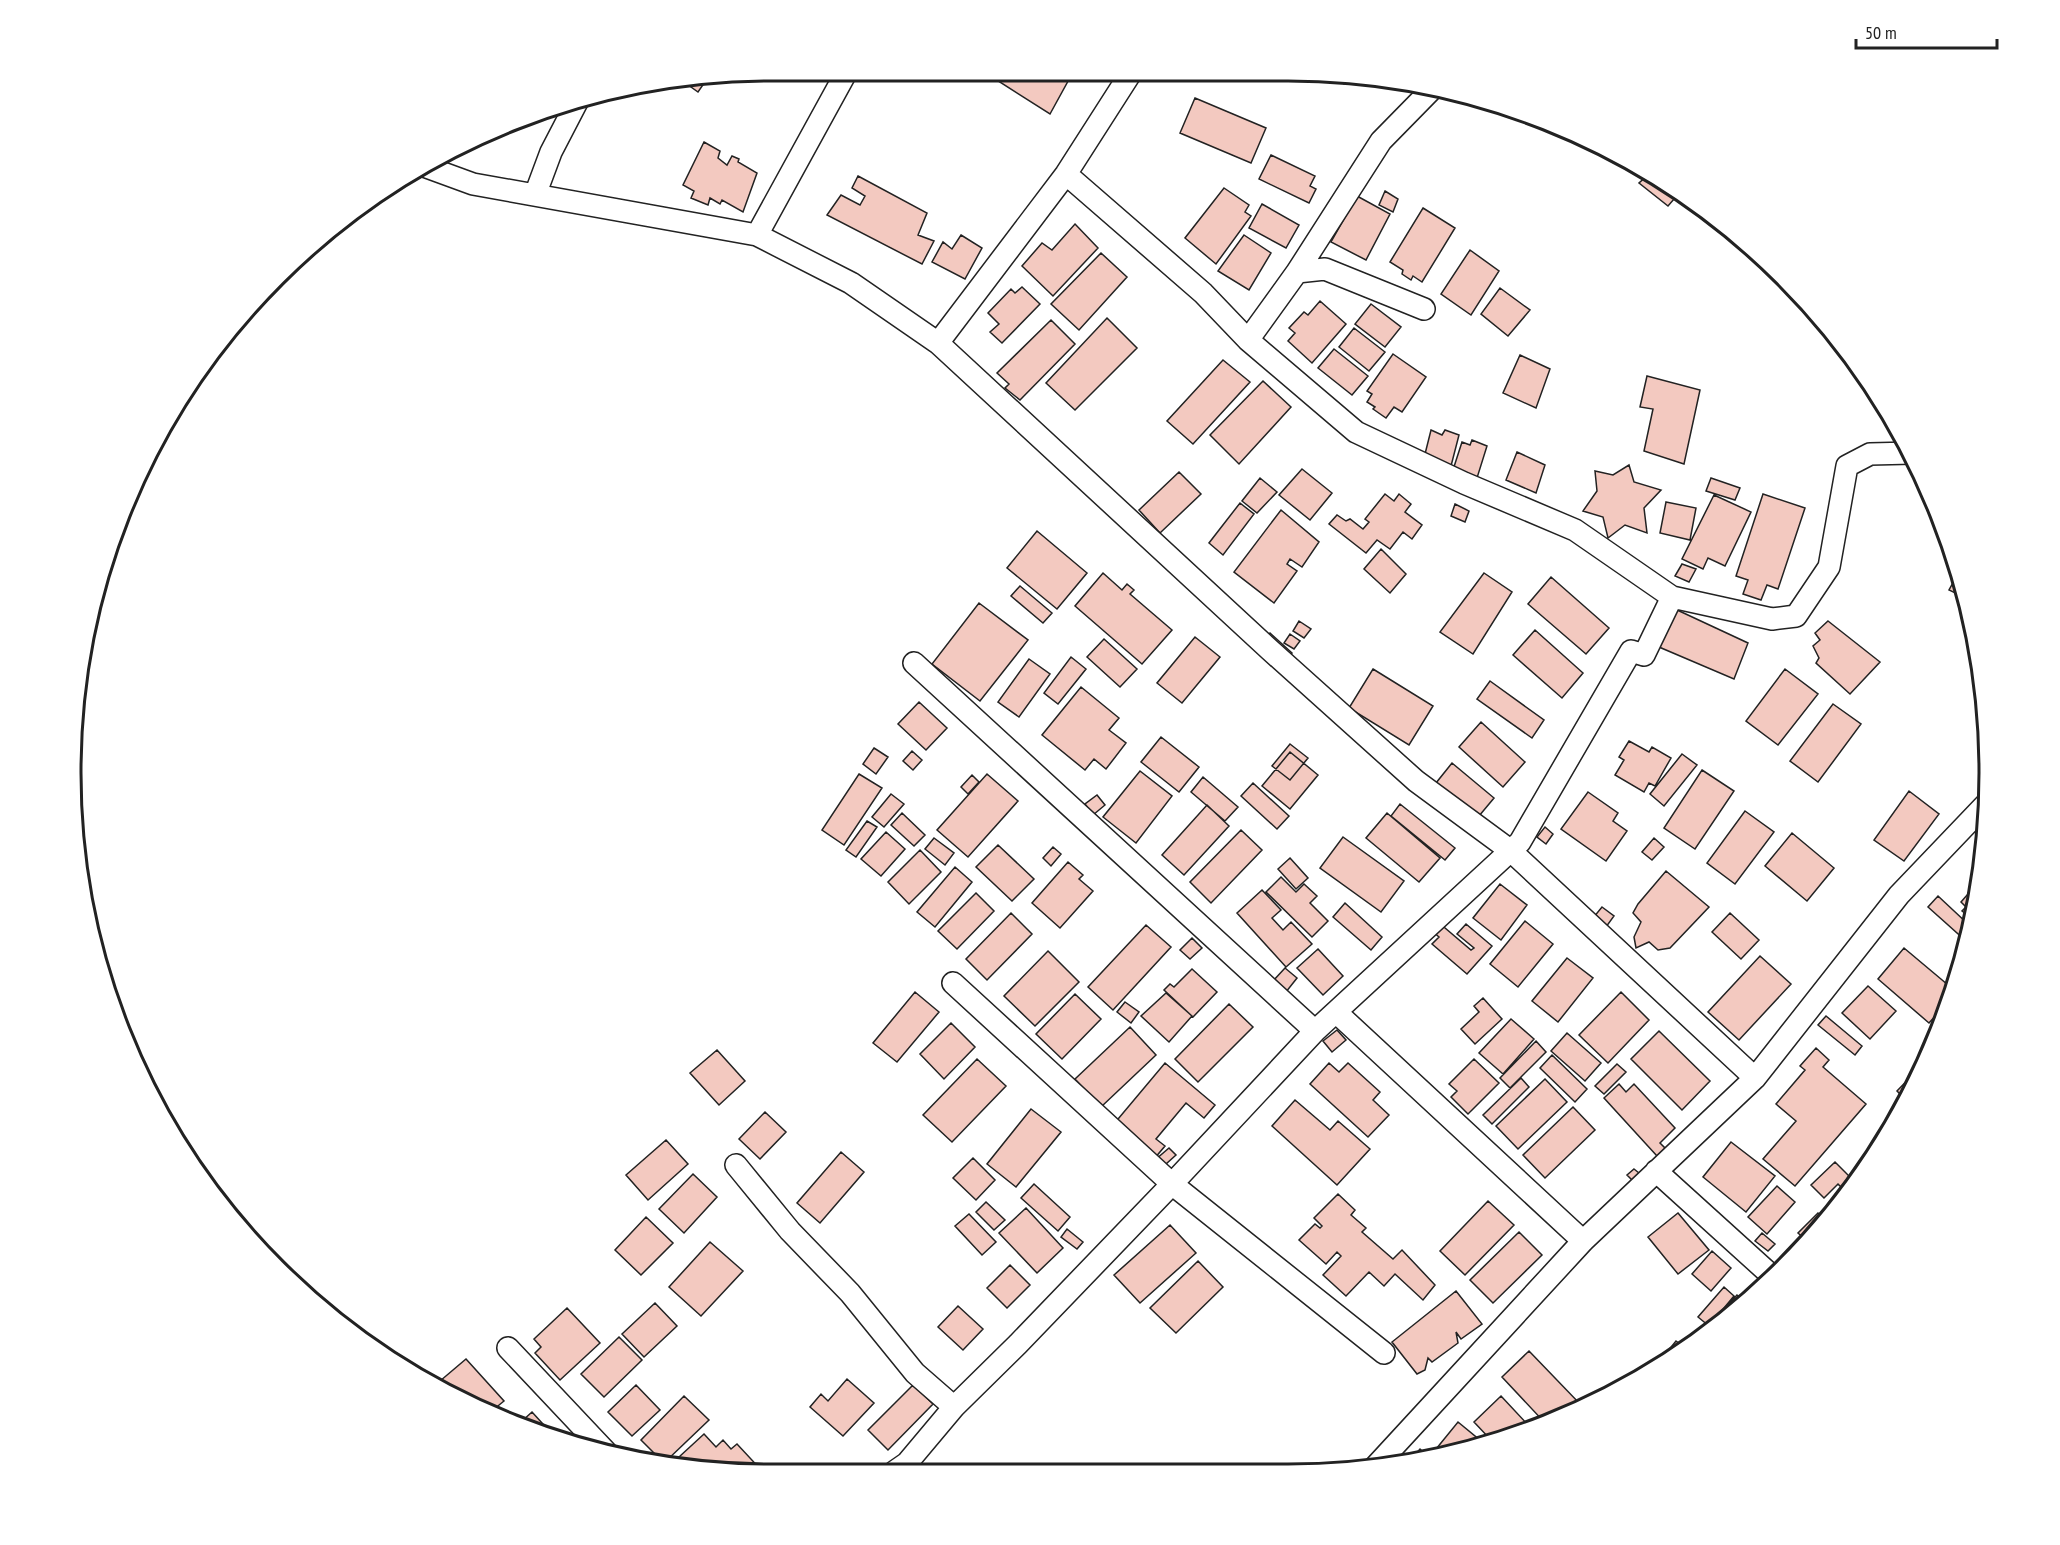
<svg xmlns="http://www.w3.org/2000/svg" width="2060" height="1545" font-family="'PT Sans Narrow',sans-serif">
<rect width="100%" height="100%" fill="#fff"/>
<path fill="#f3c9c0" stroke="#222" stroke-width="1.5" d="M996 71H1071L1073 72 1050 114 992 77Z
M1333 72 1352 75 1344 84Z
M707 79 698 92 684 82Z
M1195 98 1266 128 1251 163 1180 133Z
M704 142 720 151 718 158 727 165 732 156 739 159 738 162 757 173 743 212 722 200 720 204 710 198 708 205 691 198 694 191 683 185Z
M1271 155 1315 176 1310 186 1316 189 1309 203 1259 179Z
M1649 174 1681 191 1668 206 1639 183Z
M858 176 927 213 918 235 934 241 922 264 827 215 841 195 860 205 865 196 852 188Z
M1224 188 1249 205 1245 212 1251 216 1216 264 1185 238Z
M1385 191 1398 199 1393 212 1379 205Z
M1357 196 1390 214 1366 260 1331 242Z
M1262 204 1299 225 1286 248 1249 228Z
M1423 208 1455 228 1422 282 1413 276 1411 280 1402 274 1403 270 1390 262Z
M1075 224 1098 248 1053 296 1022 266 1042 243 1052 250Z
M961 235 982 248 965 279 932 262 943 242 952 249Z
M1244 235 1271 253 1249 290 1218 271Z
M1470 250 1499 271 1471 315 1441 294Z
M1101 253 1127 277 1079 330 1051 304Z
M1022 287 1040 304 1002 343 990 332 999 324 988 313 1011 289 1015 293Z
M1500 288 1530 310 1508 336 1481 314Z
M1320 301 1346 324 1312 363 1288 341 1295 333 1289 328 1304 312 1308 315Z
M1371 304 1401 327 1385 347 1355 324Z
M1107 318 1137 348 1075 410 1046 383Z
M1051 320 1075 344 1020 400 1005 388 1009 384 997 373Z
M1354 328 1385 352 1369 371 1339 347Z
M1334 349 1368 376 1352 395 1318 368Z
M1393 354 1426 377 1402 412 1394 407 1386 418 1373 409 1375 407 1367 402 1372 394 1367 391Z
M1520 355 1550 369 1536 408 1503 393Z
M1223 360 1250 382 1193 444 1167 421Z
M1647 376 1700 390 1684 464 1644 451 1653 409 1640 407Z
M1263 381 1291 407 1239 464 1210 435Z
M1431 430 1442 435 1445 430 1459 435 1451 466 1424 458Z
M1472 440 1487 446 1477 478 1452 473 1462 442 1470 445Z
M1517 452 1545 465 1536 493 1506 480Z
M1629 465 1634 482 1661 490 1644 508 1647 533 1625 525 1608 538 1603 517 1583 511 1597 491 1595 471 1613 475Z
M1302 469 1332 493 1310 520 1279 495Z
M1179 472 1201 494 1160 533 1139 510Z
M1260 478 1277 492 1257 513 1242 501Z
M1711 478 1740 488 1735 500 1706 491Z
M1385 494 1394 501 1399 494 1411 504 1405 512 1422 525 1412 539 1403 532 1390 549 1377 540 1366 553 1329 524 1337 515 1346 521 1350 519 1363 529 1369 522 1365 519Z
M1763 494 1805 508 1778 589 1767 585 1761 600 1743 594 1748 580 1736 576Z
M1714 495 1751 512 1725 566 1708 558 1703 569 1682 559Z
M1666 502 1696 508 1690 540 1660 533Z
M1240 503 1254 514 1223 555 1209 543Z
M1455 504 1469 511 1465 522 1451 516Z
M1281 510 1319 542 1302 567 1290 559 1287 564 1297 571 1274 603 1234 572Z
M1037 531 1087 573 1057 609 1007 568Z
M1381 549 1406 574 1390 593 1364 569Z
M1682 564 1696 569 1689 582 1675 576Z
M1959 572 1966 591 1969 610 1960 606 1964 597 1949 590Z
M1103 573 1122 590 1127 584 1134 590 1130 594 1172 630 1142 664 1075 606Z
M1484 573 1512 592 1473 654 1440 632Z
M1551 577 1609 628 1586 654 1528 604Z
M1020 586 1052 613 1043 623 1011 596Z
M979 603 1028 640 980 701 932 664Z
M1675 609 1748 643 1734 679 1659 647Z
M1299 621 1311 629 1304 638 1293 631Z
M1828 621 1880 662 1850 694 1816 663 1819 658 1813 646 1820 640 1815 633Z
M1535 630 1583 673 1562 698 1513 655Z
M1270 633 1292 653 1285 660 1263 640Z
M1290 634 1300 641 1294 649 1284 643Z
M1195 637 1220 657 1182 703 1157 683Z
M1104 639 1137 669 1120 687 1087 657Z
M1071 657 1086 669 1058 704 1044 693Z
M1029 659 1050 674 1019 717 998 702Z
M1373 669 1433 706 1409 745 1349 708Z
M1785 669 1818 694 1778 745 1746 721Z
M1490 681 1544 720 1532 738 1477 699Z
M1081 687 1119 718 1109 730 1126 743 1106 769 1094 759 1085 770 1042 735Z
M919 702 947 728 926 750 898 724Z
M1833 704 1861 724 1818 782 1790 761Z
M1481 722 1525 762 1503 787 1459 747Z
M1161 737 1199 767 1179 792 1141 762Z
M1629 741 1649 752 1652 747 1671 758 1655 786 1649 783 1644 792 1615 775 1624 760 1619 757Z
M1290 744 1308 758 1290 780 1272 766Z
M874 748 888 757 876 774 863 764Z
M912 751 922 760 913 770 903 761Z
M1290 752 1318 775 1290 809 1262 786Z
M1682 754 1697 765 1664 806 1650 794Z
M1452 763 1494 798 1474 822 1432 788Z
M1702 770 1734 791 1695 849 1664 828Z
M1140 771 1172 796 1136 843 1103 817Z
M859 774 882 788 844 845 822 830Z
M987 774 1018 801 968 857 937 830Z
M972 775 979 782 968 794 961 787Z
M1203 777 1238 807 1225 821 1191 792Z
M1253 783 1289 816 1277 829 1241 796Z
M1909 791 1939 814 1904 861 1874 840Z
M1588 792 1618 813 1613 821 1627 831 1606 861 1561 829Z
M891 794 904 804 884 827 872 817Z
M1097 795 1105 805 1093 815 1085 804Z
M1400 804 1455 848 1445 860 1391 816Z
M1207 805 1229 826 1184 875 1162 855Z
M1745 811 1774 832 1735 884 1707 863Z
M902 813 925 835 914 846 891 825Z
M1387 813 1440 858 1419 882 1366 838Z
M867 821 877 827 856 857 846 850Z
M1545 827 1553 834 1546 844 1537 837Z
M1241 830 1262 850 1211 903 1190 882Z
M886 832 905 849 881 876 861 859Z
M1792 833 1834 868 1807 901 1765 866Z
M1343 837 1404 881 1381 912 1320 868Z
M934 838 954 853 945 865 925 849Z
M1654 838 1664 847 1652 860 1642 852Z
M998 845 1034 879 1012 901 976 867Z
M1053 847 1061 854 1051 866 1043 858Z
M920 850 941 872 909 904 888 882Z
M1290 858 1308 878 1296 889 1278 869Z
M1068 862 1083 875 1079 879 1093 891 1060 928 1032 903Z
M955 867 972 882 935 927 917 912Z
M1666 871 1709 907 1670 948 1658 950 1649 942 1636 948 1634 937 1641 922 1633 913 1638 904Z
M1281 877 1296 892 1304 884 1317 896 1310 903 1328 921 1312 937 1266 892Z
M1500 884 1527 905 1501 940 1473 918Z
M1262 890 1281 910 1272 918 1283 930 1291 922 1312 944 1286 967 1237 913Z
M976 893 994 911 957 949 938 931Z
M1977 893 1971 918 1962 911 1966 907 1961 902 1968 894 1972 897Z
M1938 896 1969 925 1966 941 1928 907Z
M1345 903 1382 937 1371 950 1333 917Z
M1602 907 1614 916 1606 927 1593 918Z
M1011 913 1032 934 987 980 966 959Z
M1730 913 1759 940 1741 959 1712 932Z
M1525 921 1553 944 1518 987 1490 964Z
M1438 922 1471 950 1474 948 1457 934 1466 924 1492 946 1467 974 1432 944 1439 937 1431 930Z
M1146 925 1171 947 1113 1010 1088 987Z
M1192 938 1202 948 1190 959 1180 950Z
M1904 948 1954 990 1953 996 1929 1023 1878 979Z
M1318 949 1343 976 1323 995 1297 968Z
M1048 951 1079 982 1035 1026 1004 996Z
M1760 956 1791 984 1739 1040 1708 1012Z
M1567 958 1593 978 1558 1022 1532 1001Z
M1285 968 1297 978 1286 992 1273 981Z
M1192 969 1217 992 1193 1017 1164 990 1170 984 1174 987Z
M1868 986 1896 1011 1870 1039 1842 1013Z
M915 992 939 1012 897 1062 873 1043Z
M1621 992 1649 1020 1608 1063 1579 1035Z
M1166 993 1192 1016 1169 1042 1141 1016Z
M1075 994 1101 1019 1062 1059 1036 1034Z
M1483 998 1502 1019 1475 1044 1461 1029 1479 1012 1474 1006Z
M1125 1002 1139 1012 1131 1023 1117 1012Z
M1229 1004 1253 1027 1198 1082 1175 1059Z
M1826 1016 1862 1046 1855 1055 1818 1025Z
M1511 1019 1534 1039 1503 1074 1479 1053Z
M951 1023 975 1047 944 1079 920 1054Z
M1130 1027 1156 1055 1101 1107 1075 1079Z
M1337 1030 1346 1040 1332 1052 1323 1041Z
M1659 1031 1710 1081 1682 1110 1631 1059Z
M1567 1033 1601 1063 1585 1081 1551 1051Z
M1536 1041 1546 1052 1510 1088 1500 1078Z
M1816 1048 1829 1060 1823 1067 1866 1104 1795 1186 1763 1159 1796 1121 1776 1104 1805 1070 1800 1066Z
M717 1050 745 1081 719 1105 690 1073Z
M1552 1055 1587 1089 1575 1102 1540 1068Z
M977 1059 1006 1086 952 1142 923 1115Z
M1474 1059 1499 1083 1468 1114 1451 1097 1457 1091 1449 1084Z
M1165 1063 1215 1105 1204 1118 1186 1103 1156 1139 1165 1146 1148 1166 1113 1125Z
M1329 1063 1339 1072 1348 1063 1380 1092 1373 1100 1389 1115 1368 1137 1310 1084Z
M1617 1064 1626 1072 1604 1094 1595 1086Z
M1923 1064 1906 1100 1897 1091Z
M1521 1078 1529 1087 1492 1124 1483 1115Z
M1545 1079 1567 1102 1518 1149 1496 1126Z
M1619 1084 1626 1092 1634 1084 1675 1128 1660 1143 1666 1149 1657 1156 1604 1098Z
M1295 1100 1330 1130 1338 1121 1370 1149 1337 1185 1272 1126Z
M1573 1107 1595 1130 1545 1178 1523 1155Z
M1031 1109 1061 1132 1016 1187 987 1164Z
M765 1112 786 1132 760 1159 739 1139Z
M666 1140 688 1164 648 1200 626 1175Z
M1731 1142 1775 1176 1746 1212 1703 1177Z
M1169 1148 1176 1155 1157 1172 1148 1166Z
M841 1152 864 1172 820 1223 797 1203Z
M973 1158 995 1180 976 1200 953 1178Z
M1835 1162 1854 1181 1846 1192 1838 1184 1824 1198 1811 1185Z
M1634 1169 1639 1173 1632 1180 1627 1175Z
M693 1174 717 1197 684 1233 659 1209Z
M1034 1184 1070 1217 1058 1231 1021 1198Z
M1777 1186 1795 1202 1767 1234 1748 1217Z
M1338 1194 1355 1210 1351 1215 1366 1228 1362 1232 1393 1259 1402 1250 1435 1285 1423 1300 1395 1274 1384 1286 1369 1272 1346 1296 1323 1275 1341 1256 1337 1252 1326 1264 1299 1240 1315 1224 1320 1228 1322 1226 1314 1218Z
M1488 1201 1514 1225 1465 1275 1440 1251Z
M986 1202 1005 1220 994 1230 976 1212Z
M1026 1208 1063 1248 1037 1273 999 1233Z
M1678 1213 1709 1250 1678 1274 1648 1237Z
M1818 1213 1826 1220 1808 1242 1798 1233Z
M969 1214 996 1242 982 1255 955 1226Z
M646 1217 673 1243 641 1275 615 1250Z
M1170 1225 1196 1253 1140 1303 1114 1275Z
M1067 1229 1083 1242 1077 1249 1061 1237Z
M1519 1232 1542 1255 1493 1303 1470 1280Z
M1762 1233 1775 1244 1768 1251 1755 1241Z
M710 1242 743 1271 701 1316 669 1287Z
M1712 1251 1731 1268 1711 1291 1692 1274Z
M1198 1261 1223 1287 1176 1333 1150 1308Z
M1010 1265 1030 1285 1007 1308 987 1288Z
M1724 1287 1734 1296 1709 1326 1698 1317Z
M1456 1291 1482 1324 1461 1339 1456 1332 1458 1343 1432 1362 1428 1358 1425 1370 1417 1374 1392 1342Z
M1737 1295 1745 1301 1714 1330 1709 1326Z
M655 1303 677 1326 644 1357 622 1334Z
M958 1306 983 1329 963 1350 938 1327Z
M567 1308 600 1343 560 1380 535 1353 541 1347 534 1339Z
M619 1337 642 1360 604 1397 581 1374Z
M1676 1341 1684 1347 1659 1362Z
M1529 1351 1582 1406 1556 1421 1546 1424 1502 1377Z
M466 1359 504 1401 493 1410 449 1392 440 1381Z
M847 1379 874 1403 843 1436 810 1407 821 1394 828 1401Z
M636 1385 660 1410 632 1436 608 1412Z
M913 1385 933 1404 888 1450 868 1430Z
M684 1396 709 1420 664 1463 641 1440Z
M1501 1396 1530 1427 1490 1439 1474 1422Z
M532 1412 553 1435 521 1422Z
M1458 1422 1481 1441 1432 1454Z
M704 1434 716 1447 723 1440 731 1449 737 1444 764 1473H726L688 1467 679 1457Z
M1420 1449 1427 1456 1413 1459 1412 1458Z"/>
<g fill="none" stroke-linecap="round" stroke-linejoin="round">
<defs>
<path id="minor" d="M421 165 473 184 757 235 851 283 938 343 1270 650 1416 781 1511 851 1755 1078
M1066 174 1203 293 1248 340 1356 432 1464 483 1575 530 1672 597 1772 619 1796 616 1829 567 1847 466 1870 454 1912 453
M535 195 551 152 578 100
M757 235 847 71
M1297 272 1381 141 1433 88
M1248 340 1297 272 1325 269 1424 309
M938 343 1066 174 1132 71
M914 663 1315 1031
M953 983 1172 1184 1384 1353
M1336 1012 1583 1241
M736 1165 790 1231 850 1293 915 1373 954 1407
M1656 1171 1772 1276
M508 1348 607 1453
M1374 1468 1583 1241 1755 1078 1899 895 1985 805
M894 1472 907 1463 954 1407 1018 1344 1172 1184 1315 1031 1520 842 1631 651 1644 655 1672 597"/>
</defs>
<use href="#minor" stroke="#222" stroke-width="24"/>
<use href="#minor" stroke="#fff" stroke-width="21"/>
</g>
<path d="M0 0H2060V1545H0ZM772 81H1288A691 691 0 0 1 1979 772V773A691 691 0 0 1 1288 1464H772A691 691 0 0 1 81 773V772A691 691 0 0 1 772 81Z" fill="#fff" fill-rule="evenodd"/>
<path fill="none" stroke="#222" stroke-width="3" d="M772 81H1288A691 691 0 0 1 1979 772V773A691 691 0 0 1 1288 1464H772A691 691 0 0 1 81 773V772A691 691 0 0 1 772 81Z"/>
<path d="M1856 39v9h141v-9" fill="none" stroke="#222222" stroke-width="3"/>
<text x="1865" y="39" font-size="18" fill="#222222" stroke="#ffffff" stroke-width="4.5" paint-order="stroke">50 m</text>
</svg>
